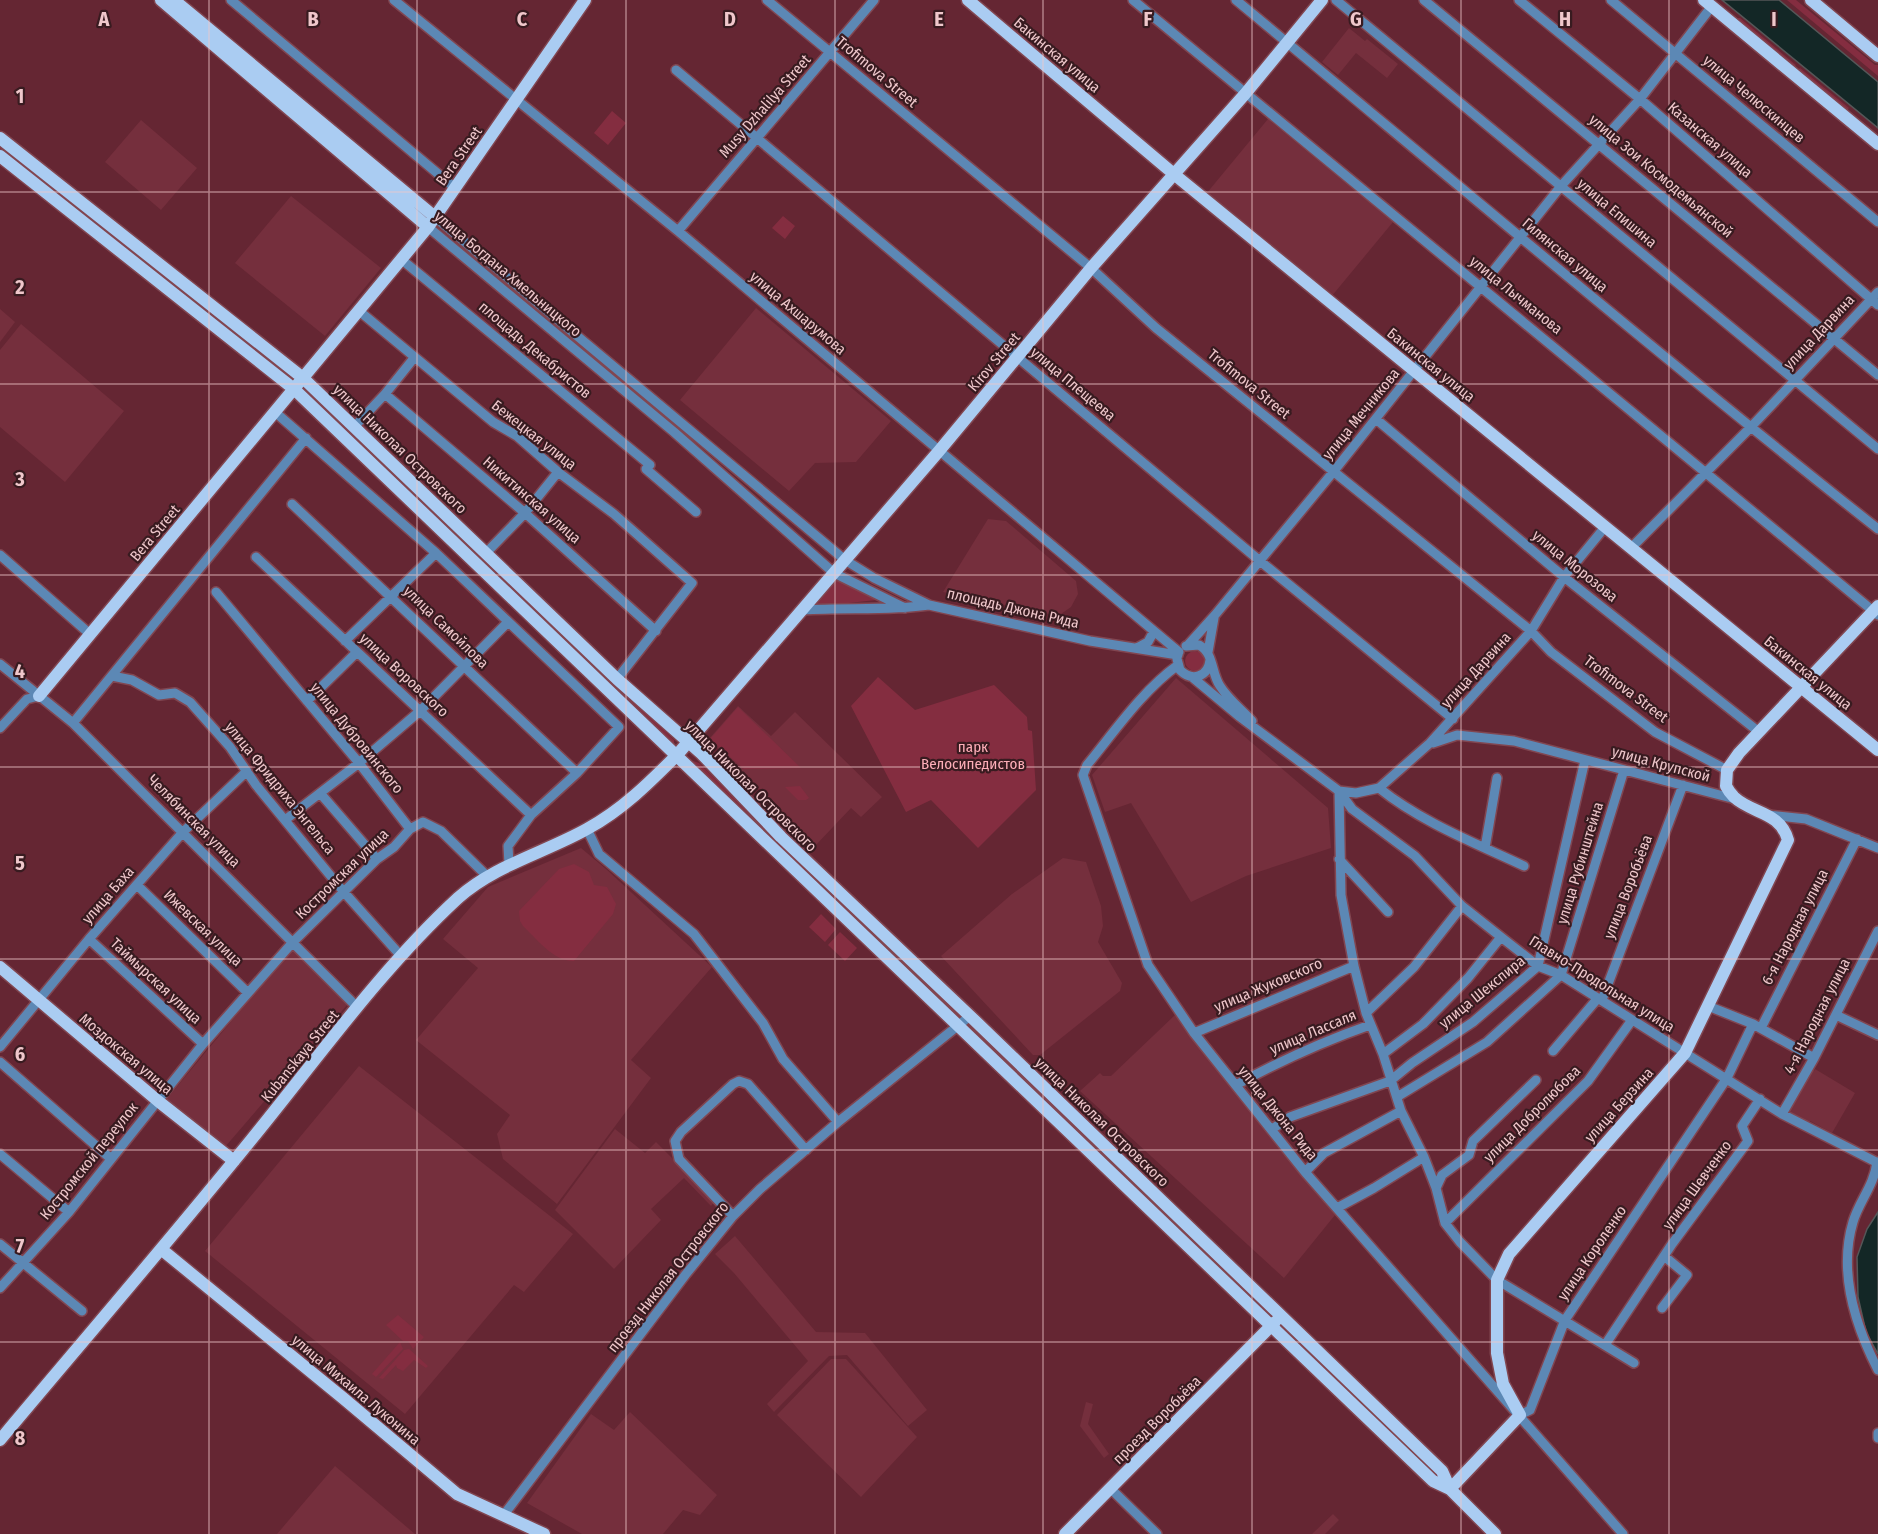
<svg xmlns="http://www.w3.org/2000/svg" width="1878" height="1534" font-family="'Fira Sans Condensed',sans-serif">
<rect width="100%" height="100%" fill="#652633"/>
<path fill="#752f3d" d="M1349 28 1365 41 1367 39 1398 64 1387 78 1356 53 1338 75 1322 62Z
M1268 119 1393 222 1331 297 1206 194Z
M141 120 197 168 161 210 105 162Z
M291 196 381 268 325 336 235 263Z
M756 308 891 421 856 462 815 463 789 491 680 400Z
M0 309 15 322 0 342Z
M21 324 124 411 65 482 0 427V350Z
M988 519 1006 521 1076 581 1078 594 1071 607 1058 616 943 592Z
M1176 678 1328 808 1331 848 1246 876 1191 902 1131 803 1105 812 1092 775Z
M738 706 771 736 795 712 882 797 861 817 851 808 815 846 709 739Z
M581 848 606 869 712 967 631 1060 651 1078 557 1204 503 1159 497 1134 510 1115 416 1040 478 968 443 939 488 887Z
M1063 858 1086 862 1101 906 1103 926 1098 942 1122 983 1120 991 1040 1055H1033L941 956 1012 894Z
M292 948 347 1005 225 1147 165 1101Z
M1175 1015 1296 1169 1335 1215 1284 1278 1080 1091 1100 1073 1103 1076H1111Z
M359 1066 573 1234 524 1292 514 1285 405 1414 205 1251Z
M1811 1069 1814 1071 1815 1069 1855 1093 1832 1133 1810 1121 1807 1125 1790 1116 1788 1109Z
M615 1129 645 1153 656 1142 715 1201 711 1206 684 1178 651 1209 661 1220 614 1269 555 1210Z
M735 1236 816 1332 865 1333 927 1410 908 1426 847 1355 829 1356 774 1412 767 1404 808 1361 734 1273 715 1254Z
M831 1359H846L917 1437 861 1497 777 1415Z
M1086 1402 1093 1404 1088 1424 1109 1454 1104 1458 1080 1426Z
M630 1412 717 1495 700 1515 683 1510 663 1534H582L527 1503 591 1414 614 1430Z
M335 1466 415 1534H277Z
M1333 1514 1339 1520 1325 1534H1312Z"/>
<path fill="#842d40" d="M1787 0H1796L1875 65H1878V76Z
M1732 14 1737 18H1740L1796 65 1791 71 1728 15Z
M1800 68 1849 108 1846 111 1795 73Z
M612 111 626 123 608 145 594 133Z
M0 142 292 375 291 379 289 380 0 152Z
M783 216 795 226 785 239 772 228Z
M308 392H312L674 740V744L306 395Z
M837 579 876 600 813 607Z
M1185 661a10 10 0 1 1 20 0a10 10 0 1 1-20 0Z
M878 677 915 710 994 685 1027 717 1028 730 1032 731 1036 790 978 848 931 800 906 812 851 706Z
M738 707 801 768 744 769 710 739Z
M693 761 699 763 761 824V828L760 829 691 763Z
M800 786 809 798 806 800H798L785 787Z
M789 852 961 1015 960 1019 787 854Z
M574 864 589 872 594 885 607 887 616 904 613 914 574 961C554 962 537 939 523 926L520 921 519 911 559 869Z
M821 914 836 929 825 942 809 927Z
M840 932 857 948 845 961 828 945Z
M973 1029H975L1212 1256V1259L1210 1260 971 1031Z
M398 1315 424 1337 413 1349 408 1341H403L386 1325Z
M1285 1331 1321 1364 1338 1375 1439 1472V1479Z
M400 1342 403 1349 376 1377 372 1374Z
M409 1349 428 1366 426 1368 414 1360 403 1371 397 1368 396 1365 383 1379 379 1378 404 1350Z"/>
<path fill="#132726" stroke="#555758" stroke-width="1.5" d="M1722 0H1779L1878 82V128Z
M1878 1212V1354L1866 1332 1858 1297 1857 1257 1867 1229Z"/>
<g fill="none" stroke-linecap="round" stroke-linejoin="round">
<defs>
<path id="minor" d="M231 0 455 188
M394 0 678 231 1179 652
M767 0 1091 268 1156 328 1531 631 1551 652 1655 732 1727 770
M1133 0 1878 615
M1236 0C1449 177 1661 357 1878 529
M1336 0 1878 449
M1424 0 1878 375
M1519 0 1640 99 1878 305
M1611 0 1878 222
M676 70 1260 561 1453 719
M435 217 845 560 874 578 929 605
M428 227 674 432 834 573 905 608
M678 231 874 0
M401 259 650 465
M358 310 493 422 517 436 558 472 614 514 692 583 617 679
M385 394 525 513 656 631
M275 412 436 553 619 727 577 773 531 815 508 846 509 864
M1376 419 1564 577 1759 732
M355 426 385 394 414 358
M646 469 696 512
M292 504 577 773
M1631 548 1750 428 1878 292
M487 552 525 513 558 472
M0 555 91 635
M256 557 531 815
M216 592 359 763 410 829 423 822 441 831 487 876
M803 610C845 607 888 611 929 605L1090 641 1178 655
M345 641 436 553
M1188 645 1215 615 1334 471 1561 186 1640 99 1712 6
M1186 646 1199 645C1214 653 1211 673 1220 686 1228 699 1242 710 1252 721
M1137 648 1148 642 1154 631
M1208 652 1214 618
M1177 659 1180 670C1192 682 1208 677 1210 660
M0 664 73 723 358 1008
M1178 665C1142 691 1115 731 1087 765L1083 775 1148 965 1194 1033 1305 1172 1623 1534
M112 676 132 680 159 695 175 693 190 702 230 747 256 785 343 891 401 956
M1192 677 1240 717 1339 791 1352 809 1415 856 1462 906 1501 937 1538 966 1561 975 1782 1114 1878 1163
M307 701 357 652
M73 723 306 438
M0 728 27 699 39 696
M1433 743 1457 735 1514 741 1735 799
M1379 788C1421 822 1475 843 1524 866
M1339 791 1341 895 1354 966 1366 1013 1383 1054 1401 1111 1424 1157 1436 1188 1445 1223 1460 1242 1497 1280 1634 1363
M1339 791 1356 793 1379 788 1430 743 1531 631 1564 577 1605 527
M320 793 377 859
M1768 815 1806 819 1878 848
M285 820 359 763 420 711 508 622
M587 829 599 854 694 934 763 1023 783 1059 838 1122
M1485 848 1497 778
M1339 859 1388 912
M137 885 248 993
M89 939 203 1044
M1602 1000 1683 785
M1708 1006 1753 1024 1814 1058
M1366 1013 1414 967 1462 906
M1836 1015 1878 1035
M1761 1028 1857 839
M1194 1033 1354 966
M0 1047 89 939 183 832 247 771
M1553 1051 1598 998
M1383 1054 1423 1024 1468 978 1501 937
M0 1062 110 1158
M1236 1085C1280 1061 1324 1041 1370 1025
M1397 1097 1487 1042 1561 975 1624 770
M1782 1114 1814 1058 1878 931
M1272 1129 1290 1117 1390 1081 1412 1063 1473 1022 1538 966 1585 760
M0 1154 69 1212
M1877 1162C1874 1186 1859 1201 1853 1222 1838 1272 1855 1325 1878 1370
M1305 1172 1324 1153 1401 1111
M1436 1188 1442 1175 1469 1155 1473 1141 1536 1080
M1337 1208 1374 1188 1424 1157
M733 1216 679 1159 675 1141 681 1132 733 1084 739 1081 748 1084 806 1150
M1445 1223 1588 1081 1632 1020
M0 1244 82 1311
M0 1288 69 1212 203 1044 293 942 377 859 394 847 410 829
M1662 1308 1687 1275 1664 1256
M1605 1345 1672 1244 1748 1141 1742 1126 1760 1099
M1520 1415 1530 1410 1565 1320 1727 1078 1753 1024
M1878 1433V1438
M1110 1488 1157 1534
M503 1516 686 1274 733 1216 760 1189 838 1122 970 1016"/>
<path id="major" d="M161 0 428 227
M174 0 435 217
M968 0 1175 175 1878 750
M1704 0 1878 144
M1811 0 1878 56
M0 138 303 378 617 679 702 754 781 837 970 1016 1442 1471 1450 1489
M0 156 294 389 1433 1481 1450 1489 1495 1534
M39 696 428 227 585 0
M0 967 158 1101 234 1161
M161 1249 343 1398 457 1494 544 1534
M0 1440C84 1340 169 1241 251 1140 318 1058 380 970 458 898 495 865 544 853 587 829 622 810 649 783 677 755L939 451 1091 268 1245 94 1322 0
M1450 1489 1520 1415 1503 1384 1497 1353V1280L1509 1254 1685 1053 1788 840C1780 811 1752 814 1734 797 1731 794 1728 790 1726 786L1727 770 1739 753 1878 606
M1065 1534 1275 1322"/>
</defs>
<use href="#minor" stroke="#814651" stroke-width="12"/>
<use href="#major" stroke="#814651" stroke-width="15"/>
<use href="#minor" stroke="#5c88b5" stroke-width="9"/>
<use href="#major" stroke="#aaccf2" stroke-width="12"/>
</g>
<path fill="none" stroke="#efc7cb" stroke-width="1.5" stroke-opacity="0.55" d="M209 0V1534M417 0V1534M626 0V1534M835 0V1534M1043 0V1534M1252 0V1534M1461 0V1534M1669 0V1534M0 192H1878M0 384H1878M0 575H1878M0 767H1878M0 959H1878M0 1150H1878M0 1342H1878"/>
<g text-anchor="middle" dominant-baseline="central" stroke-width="4.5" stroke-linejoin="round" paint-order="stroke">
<g font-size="15" fill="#efc7cb" stroke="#381b20">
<text transform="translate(1057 55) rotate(40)">Бакинская улица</text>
<text transform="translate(877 72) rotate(40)">Trofimova Street</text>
<text transform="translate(1754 99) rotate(40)">улица Челюскинцев</text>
<text transform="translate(765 106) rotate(-49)">Musy Dzhalilya Street</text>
<text transform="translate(1710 140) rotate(41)">Казанская улица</text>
<text transform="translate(459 156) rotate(-55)">Bera Street</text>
<text transform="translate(1661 176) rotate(40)">улица Зои Космодемьянской</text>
<text transform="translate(1617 213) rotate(40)">улица Епишина</text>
<text transform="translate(1565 255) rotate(40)">Гилянская улица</text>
<text transform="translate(508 274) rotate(40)">улица Богдана Хмельницкого</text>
<text transform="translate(1516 295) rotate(39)">улица Лычманова</text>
<text transform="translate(798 313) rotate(40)">улица Ахшарумова</text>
<text transform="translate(1819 332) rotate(-47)">улица Дарвина</text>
<text transform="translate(535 350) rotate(40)">площадь Декабристов</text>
<text transform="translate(994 362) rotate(-50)">Kirov Street</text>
<text transform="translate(1431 365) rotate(39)">Бакинская улица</text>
<text transform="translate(1073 384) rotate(40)">улица Плещеева</text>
<text transform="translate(1249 384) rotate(39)">Trofimova Street</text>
<text transform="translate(1361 414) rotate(-51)">улица Мечникова</text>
<text transform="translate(534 435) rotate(38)">Бежецкая улица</text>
<text transform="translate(400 449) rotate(44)">улица Николая Островского</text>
<text transform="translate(532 500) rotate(41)">Никитинская улица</text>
<text transform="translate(155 533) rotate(-50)">Bera Street</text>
<text transform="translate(1575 566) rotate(39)">улица Морозова</text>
<text transform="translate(1013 608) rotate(13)">площадь Джона Рида</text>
<text transform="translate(446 627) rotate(44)">улица Самойлова</text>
<text transform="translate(1476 670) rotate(-48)">улица Дарвина</text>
<text transform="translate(1808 673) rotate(39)">Бакинская улица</text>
<text transform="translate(404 675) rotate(43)">улица Воровского</text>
<text transform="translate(1626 689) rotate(37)">Trofimova Street</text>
<text transform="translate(357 738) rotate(51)">улица Дубровинского</text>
<text transform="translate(1661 764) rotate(15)">улица Крупской</text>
<text transform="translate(751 786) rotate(45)">улица Николая Островского</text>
<text transform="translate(280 788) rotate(51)">улица Фридриха Энгельса</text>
<text transform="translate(194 821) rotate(45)">Челябинская улица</text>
<text transform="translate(1580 863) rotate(-73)">улица Рубинштейна</text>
<text transform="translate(342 874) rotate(-44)">Костромская улица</text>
<text transform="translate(1628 887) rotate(-69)">улица Воробьёва</text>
<text transform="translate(108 895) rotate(-49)">улица Баха</text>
<text transform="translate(1795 927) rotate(-63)">6-я Народная улица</text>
<text transform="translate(203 928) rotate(44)">Ижевская улица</text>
<text transform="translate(156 981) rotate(43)">Таймырская улица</text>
<text transform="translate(1602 984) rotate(32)">Главно-Продольная улица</text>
<text transform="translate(1268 985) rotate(-23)">улица Жуковского</text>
<text transform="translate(1482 992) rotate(-39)">улица Шекспира</text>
<text transform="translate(1817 1016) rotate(-63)">4-я Народная улица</text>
<text transform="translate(1313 1032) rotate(-23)">улица Лассаля</text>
<text transform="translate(126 1054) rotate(40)">Моздокская улица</text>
<text transform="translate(300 1056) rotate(-51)">Kubanskaya Street</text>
<text transform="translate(1619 1105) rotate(-48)">улица Берзина</text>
<text transform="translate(1278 1113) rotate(51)">улица Джона Рида</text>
<text transform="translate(1532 1114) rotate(-45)">улица Добролюбова</text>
<text transform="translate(1102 1122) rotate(44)">улица Николая Островского</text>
<text transform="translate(89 1161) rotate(-51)">Костромской переулок</text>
<text transform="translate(1697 1185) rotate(-54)">улица Шевченко</text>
<text transform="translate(1592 1253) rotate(-56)">улица Короленко</text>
<text transform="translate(668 1277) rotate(-52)">проезд Николая Островского</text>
<text transform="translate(356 1390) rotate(40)">улица Михаила Луконина</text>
<text transform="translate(1157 1420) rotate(-45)">проезд Воробьёва</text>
</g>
<g font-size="15" fill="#feaeb8" stroke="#381b20">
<text x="973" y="747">парк<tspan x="973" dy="17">Велосипедистов</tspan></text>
</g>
</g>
<g font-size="20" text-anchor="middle" font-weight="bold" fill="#efc7cb" stroke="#381b20" stroke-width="4.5" stroke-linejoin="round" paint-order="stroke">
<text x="104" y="26">A</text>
<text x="313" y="26">B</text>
<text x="522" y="26">C</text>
<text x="730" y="26">D</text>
<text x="939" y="26">E</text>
<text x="1148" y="26">F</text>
<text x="1356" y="26">G</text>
<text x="1565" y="26">H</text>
<text x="1774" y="26">I</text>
<text x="20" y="103">1</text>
<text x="20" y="294">2</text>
<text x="20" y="486">3</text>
<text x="20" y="678">4</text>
<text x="20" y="870">5</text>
<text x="20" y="1061">6</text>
<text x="20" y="1253">7</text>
<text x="20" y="1445">8</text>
</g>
</svg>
